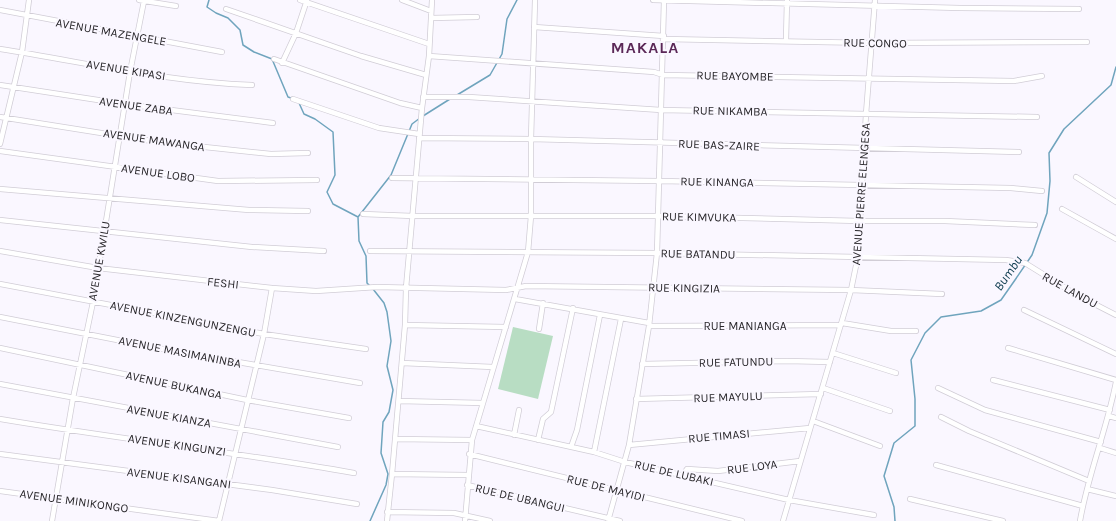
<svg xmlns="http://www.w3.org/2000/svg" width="1116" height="521" font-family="Karla,sans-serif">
<rect width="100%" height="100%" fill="#faf7ff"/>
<path fill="#b8ddc3" d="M513 327 553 336 538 399 498 389Z"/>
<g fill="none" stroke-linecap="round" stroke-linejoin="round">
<path stroke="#6fa4bd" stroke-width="1.5" d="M209 0 207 7 216 13 228 18 240 30 243 45 254 52 272 59 288 97 291 98
M457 95 490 75 502 54 507 19 517 0
M299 103 304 114 315 119 333 132 335 175 327 192 333 204 358 217
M423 116 450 99
M370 286 367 283 366 256 359 241 358 217 391 175 412 124 420 118
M370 521 386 485 388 474 381 453 383 422 389 412 393 390 387 366 391 341 387 312 384 303 373 289
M895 521 894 507 884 476 894 443 915 426V399L911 360 925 333 941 317 981 311 1001 300 1015 280 1032 255 1047 213 1050 181 1049 153 1064 129 1111 85 1116 67"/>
<defs>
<path id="street" d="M139 0 176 6
M300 0 429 44
M402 0 431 11
M653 0 960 8 1079 9
M226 9 361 56 426 75
M0 10 222 52
M431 18 477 17
M534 27 664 36
M664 39 873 43 1087 42
M786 40 787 0
M0 49C84 62 167 82 252 85
M429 56 654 72 663 75 1014 81 1042 76
M274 59 400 103 422 108
M282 63 296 33 307 0
M0 85 124 104 273 123
M423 97H469L661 110 1037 117
M293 99 379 128 419 134
M0 117 158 142 271 154 308 153
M419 138 531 139 1019 152
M0 144 22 52 29 0
M0 151 218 181 317 180
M1076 177 1116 202
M392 178 659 181 1011 188 1042 191
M0 189 249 210 308 211
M1062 209 1116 239
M363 214 413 216H658L860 221H945L1035 225
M0 220 252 247 324 251
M0 251 98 268 272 288 316 291 377 287 506 290 526 286 851 290 942 294
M370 251 657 253 1006 260 1025 263 1075 294 1116 315
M0 284 264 334 366 349
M515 299 649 323
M1024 310 1116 354
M0 317 168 350 360 383
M842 323 891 331H916
M405 325 506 327
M649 326 841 325
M539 329 543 303
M0 348 247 400 349 418
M1008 348 1116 380
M833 353 896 373
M402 363 493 367
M642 364 787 361 830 362
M993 380 1110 410
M0 384 338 447
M823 388 890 411
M938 388 985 410 1101 442
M636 399 821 394
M399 401 483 403
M1109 416 1116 418
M941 417 969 431 1089 481
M0 419C118 439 236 452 354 473
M813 421 880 446
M476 426 594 452 625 462 789 500 874 515
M514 435 519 410
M395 439 472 440
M538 440 543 419 551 412 573 308
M629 445 810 428
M571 447 577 430 600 315
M1100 448 1116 453
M594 452 621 319
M0 454 272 490 357 504
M469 454 742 521
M936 465 1083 506
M392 474 468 475
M683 475 687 469 718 471 800 461
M467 485 620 521
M1087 489 1116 496
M0 491 219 521
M910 499 1003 521
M387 512 454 513 490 521
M52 521 73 398 93 302 130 72 144 1
M219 521 264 334 272 288
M387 521 392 474 405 325 406 288 422 108 429 56 432 0
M465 521 472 440 528 252 531 216V139L535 0
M608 521 629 445 649 326 657 253 664 0
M783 521 851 290 858 256 866 114 875 0
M1080 521C1088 474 1107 429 1116 382"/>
</defs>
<use href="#street" stroke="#d1cdd6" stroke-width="6"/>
<use href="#street" stroke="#fff" stroke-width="4.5"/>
</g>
<g text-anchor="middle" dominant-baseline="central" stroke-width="4" stroke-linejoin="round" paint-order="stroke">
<g font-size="12" fill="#29272b" stroke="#faf7ff">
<text transform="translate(111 32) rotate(10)">AVENUE MAZENGELE</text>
<text transform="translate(875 43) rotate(1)">RUE CONGO</text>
<text transform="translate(126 70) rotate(9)">AVENUE KIPASI</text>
<text transform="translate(735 76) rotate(1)">RUE BAYOMBE</text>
<text transform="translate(136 106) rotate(8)">AVENUE ZABA</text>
<text transform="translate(730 111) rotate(1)">RUE NIKAMBA</text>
<text transform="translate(154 140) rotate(8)">AVENUE MAWANGA</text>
<text transform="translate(719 145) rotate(2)">RUE BAS-ZAIRE</text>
<text transform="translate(158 173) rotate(8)">AVENUE LOBO</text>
<text transform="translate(717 182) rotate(1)">RUE KINANGA</text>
<text transform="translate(861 194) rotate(-86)">AVENUE PIERRE ELENGESA</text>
<text transform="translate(699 217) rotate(1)">RUE KIMVUKA</text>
<text transform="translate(698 254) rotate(1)">RUE BATANDU</text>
<text transform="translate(99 261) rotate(-80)">AVENUE KWILU</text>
<text transform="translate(223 283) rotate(6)">FESHI</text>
<text transform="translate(684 288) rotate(1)">RUE KINGIZIA</text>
<text transform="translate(1070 290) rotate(29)">RUE LANDU</text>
<text transform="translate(183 319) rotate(11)">AVENUE KINZENGUNZENGU</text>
<text x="745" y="326">RUE MANIANGA</text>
<text transform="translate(180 352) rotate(11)">AVENUE MASIMANINBA</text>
<text transform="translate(736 362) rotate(-1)">RUE FATUNDU</text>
<text transform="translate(174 385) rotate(12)">AVENUE BUKANGA</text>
<text transform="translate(728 397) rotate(-2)">RUE MAYULU</text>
<text transform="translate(169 416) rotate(10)">AVENUE KIANZA</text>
<text transform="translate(719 436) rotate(-5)">RUE TIMASI</text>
<text transform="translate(177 445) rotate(8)">AVENUE KINGUNZI</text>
<text transform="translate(752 467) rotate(-7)">RUE LOYA</text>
<text transform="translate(674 473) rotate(13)">RUE DE LUBAKI</text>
<text transform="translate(179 478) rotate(7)">AVENUE KISANGANI</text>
<text transform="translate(606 488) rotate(14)">RUE DE MAYIDI</text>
<text transform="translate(520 498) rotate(13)">RUE DE UBANGUI</text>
<text transform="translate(74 501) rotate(8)">AVENUE MINIKONGO</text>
</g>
<g font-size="13" font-style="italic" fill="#0e3c4f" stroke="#faf7ff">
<text transform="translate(1008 273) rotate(-55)">Bumbu</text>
</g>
<g font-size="16" font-weight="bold" letter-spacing="1" fill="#5b2857" stroke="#faf7ff">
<text x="645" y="47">MAKALA</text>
</g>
</g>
</svg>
